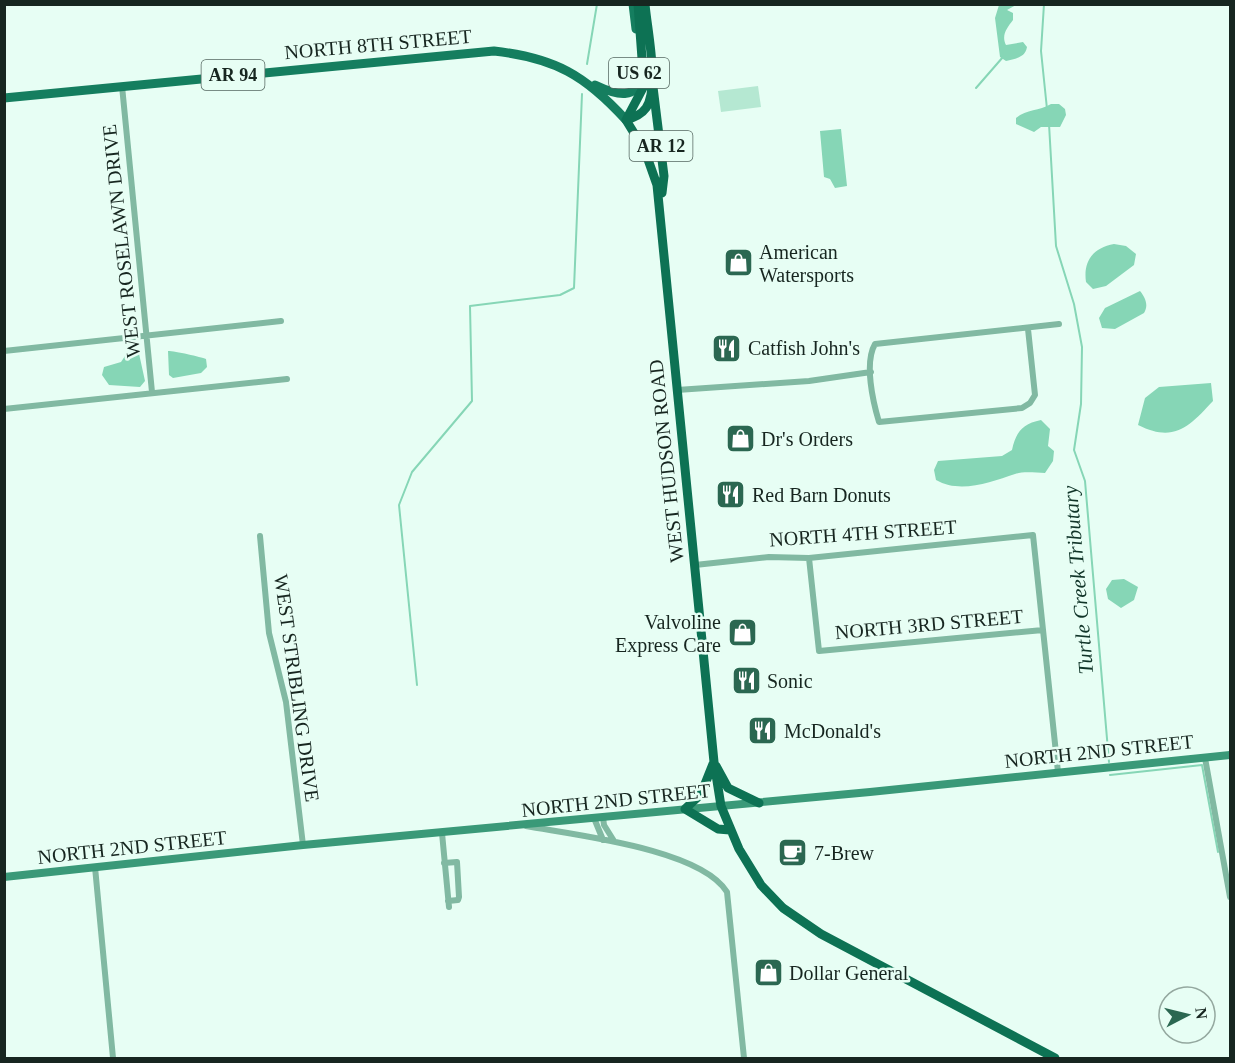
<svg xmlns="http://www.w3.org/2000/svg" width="1235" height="1063" font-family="'Times New Roman',serif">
<rect width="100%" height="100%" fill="#e7fef4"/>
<path fill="#b5e8d2" d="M758 86 761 107 721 112 718 91Z"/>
<path fill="#86d6b6" d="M999 5H1016L1007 10 1013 13V20C1007 28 1001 35 1006 45L1023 42 1027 47C1025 58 1016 58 1006 61L1000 57 995 18Z
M1051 104H1059L1065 109 1066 115 1060 127H1041L1034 132 1016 124V118C1027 109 1039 111 1051 104Z
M841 129 847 186 835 188 830 179 824 177 820 131Z
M1114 244 1126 246 1136 254 1134 265 1106 286 1093 289 1086 282C1083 261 1093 248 1114 244Z
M1140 291C1145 297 1149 305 1144 313L1115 329 1102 328 1099 318 1105 308Z
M138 349 145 381 140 387 109 385 102 375 104 367 121 362 125 356Z
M168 351C175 351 201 357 206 359L207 367 201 373 173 378 169 375Z
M1211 383 1213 401C1189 427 1174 443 1138 425L1145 398 1159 387Z
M1041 420 1050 429 1048 446 1054 451 1053 461 1045 473C1036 473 1024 471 1015 474 991 482 960 494 936 480L934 470 938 461 1002 456 1012 450C1016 432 1022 424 1041 420Z
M1124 579 1138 587 1134 600 1121 608 1108 599 1106 589 1112 580Z"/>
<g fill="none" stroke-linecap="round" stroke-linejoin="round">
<path stroke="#86d6b6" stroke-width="2" d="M1044 4 1041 51 1047 109
M587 64 597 4
M976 88 1003 57
M1049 124 1056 246 1074 304 1082 347 1081 404 1074 450 1085 481 1109 762
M417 685 399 505 412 472 472 401 470 306 560 295 574 288 582 94
M1110 775 1202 765 1218 852"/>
<path stroke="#81b9a2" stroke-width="6" d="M122 86 152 392
M1028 329 1035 395 1030 403 1022 408 879 422C873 402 864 363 875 344L1059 324
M4 351 281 321
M677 390 809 381 871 372
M4 409 287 379
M260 536 269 633 286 702 303 845
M809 558 819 651 1043 630
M695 565 769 557 809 558 1033 535 1058 772
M1205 758 1230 897
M603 817 604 825 614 841
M594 818 603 840
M526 826C575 835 701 849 727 892L744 1058
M442 833 449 907
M444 863 457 862 459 897 458 900 448 901
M95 867 113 1058"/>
<path stroke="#3a9978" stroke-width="8" d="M4 877 303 845 870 792 1230 755"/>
<path stroke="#157e5f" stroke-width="9" d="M633 4 636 29
M595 85C614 94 641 104 639 69
M4 98 494 51C555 58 585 75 626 120"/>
<path stroke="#0d7254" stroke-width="9" d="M653 87 664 176 662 193
M626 120 645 151 657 185 714 762 721 806 739 849 761 885 783 908 821 934 1055 1058
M626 120C633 118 641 115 646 108 660 88 647 29 645 4
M626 120 644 86 638 4
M713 764 701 794 685 809 718 829 730 830
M716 766 728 788 759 803"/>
</g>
<defs>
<symbol id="shop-square" viewBox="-11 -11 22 22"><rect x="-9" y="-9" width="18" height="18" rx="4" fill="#2b6751" stroke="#e7fef4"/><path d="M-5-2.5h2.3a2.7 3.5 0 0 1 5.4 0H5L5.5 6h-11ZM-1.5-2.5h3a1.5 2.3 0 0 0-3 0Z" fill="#fff"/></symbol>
<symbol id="restaurant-square" viewBox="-11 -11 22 22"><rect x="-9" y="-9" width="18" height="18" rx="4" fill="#2b6751" stroke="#e7fef4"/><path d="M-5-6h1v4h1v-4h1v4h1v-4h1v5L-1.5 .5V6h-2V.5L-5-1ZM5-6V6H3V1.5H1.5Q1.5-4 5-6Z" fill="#fff"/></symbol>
<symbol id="cafe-square" viewBox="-11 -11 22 22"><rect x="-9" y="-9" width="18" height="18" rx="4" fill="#2b6751" stroke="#e7fef4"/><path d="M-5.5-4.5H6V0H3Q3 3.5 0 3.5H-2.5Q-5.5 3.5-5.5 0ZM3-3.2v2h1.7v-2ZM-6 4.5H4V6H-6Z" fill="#fff"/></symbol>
</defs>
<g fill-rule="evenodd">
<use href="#shop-square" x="722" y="246" width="33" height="33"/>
<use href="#restaurant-square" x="710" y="332" width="33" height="33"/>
<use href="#shop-square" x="724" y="422" width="33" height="33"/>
<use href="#restaurant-square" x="714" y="478" width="33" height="33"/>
<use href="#shop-square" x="726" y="616" width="33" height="33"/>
<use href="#restaurant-square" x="730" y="664" width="33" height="33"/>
<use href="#restaurant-square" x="746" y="714" width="33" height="33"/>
<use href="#cafe-square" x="776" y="836" width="33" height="33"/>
<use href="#shop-square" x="752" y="956" width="33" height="33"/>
</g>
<g text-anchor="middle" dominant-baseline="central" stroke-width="5" stroke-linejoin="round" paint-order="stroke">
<g fill="#e7fef4" stroke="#556760" stroke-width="1.5">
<rect x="609" y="58" width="60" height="30" rx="4.5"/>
<rect x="201.5" y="60" width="63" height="30" rx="4.5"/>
<rect x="629.5" y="131" width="63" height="30" rx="4.5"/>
</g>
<g font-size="18" font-weight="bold" fill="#172620">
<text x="639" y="73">US 62</text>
<text x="233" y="75">AR 94</text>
<text x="661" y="146">AR 12</text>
</g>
<g font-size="20" fill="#172620" stroke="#e7fef4">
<text transform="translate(378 44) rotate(-5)">NORTH 8TH STREET</text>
<text transform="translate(121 241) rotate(-96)">WEST ROSELAWN DRIVE</text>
<text transform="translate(666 461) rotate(-96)">WEST HUDSON ROAD</text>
<text transform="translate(863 533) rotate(-4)">NORTH 4TH STREET</text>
<text transform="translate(929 624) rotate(-5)">NORTH 3RD STREET</text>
<text transform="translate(297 688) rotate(82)">WEST STRIBLING DRIVE</text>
<text transform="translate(1099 751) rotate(-6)">NORTH 2ND STREET</text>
<text transform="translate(616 800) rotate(-6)">NORTH 2ND STREET</text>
<text transform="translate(132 847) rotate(-6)">NORTH 2ND STREET</text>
</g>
<g font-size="20" fill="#172620" stroke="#e7fef4" text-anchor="start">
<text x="759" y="252">American<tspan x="759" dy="23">Watersports</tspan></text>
<text x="748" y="348">Catfish John's</text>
<text x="761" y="439">Dr's Orders</text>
<text x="752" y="495">Red Barn Donuts</text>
<text x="721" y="622" text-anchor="end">Valvoline<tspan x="721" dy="23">Express Care</tspan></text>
<text x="767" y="681">Sonic</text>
<text x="784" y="731">McDonald's</text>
<text x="814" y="853">7-Brew</text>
<text x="789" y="973">Dollar General</text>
</g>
<g font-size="21" font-style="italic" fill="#103428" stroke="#e7fef4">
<text transform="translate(1078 580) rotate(-95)">Turtle Creek Tributary</text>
</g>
</g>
<rect width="1235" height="1063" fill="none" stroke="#172620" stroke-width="12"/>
<g transform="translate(1187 1015) rotate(83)"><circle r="28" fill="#e7fef4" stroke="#94a89f" stroke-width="1.5"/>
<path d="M0-4.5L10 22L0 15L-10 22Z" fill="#2b6751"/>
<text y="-9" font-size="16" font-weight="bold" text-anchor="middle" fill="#172620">N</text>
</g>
</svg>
